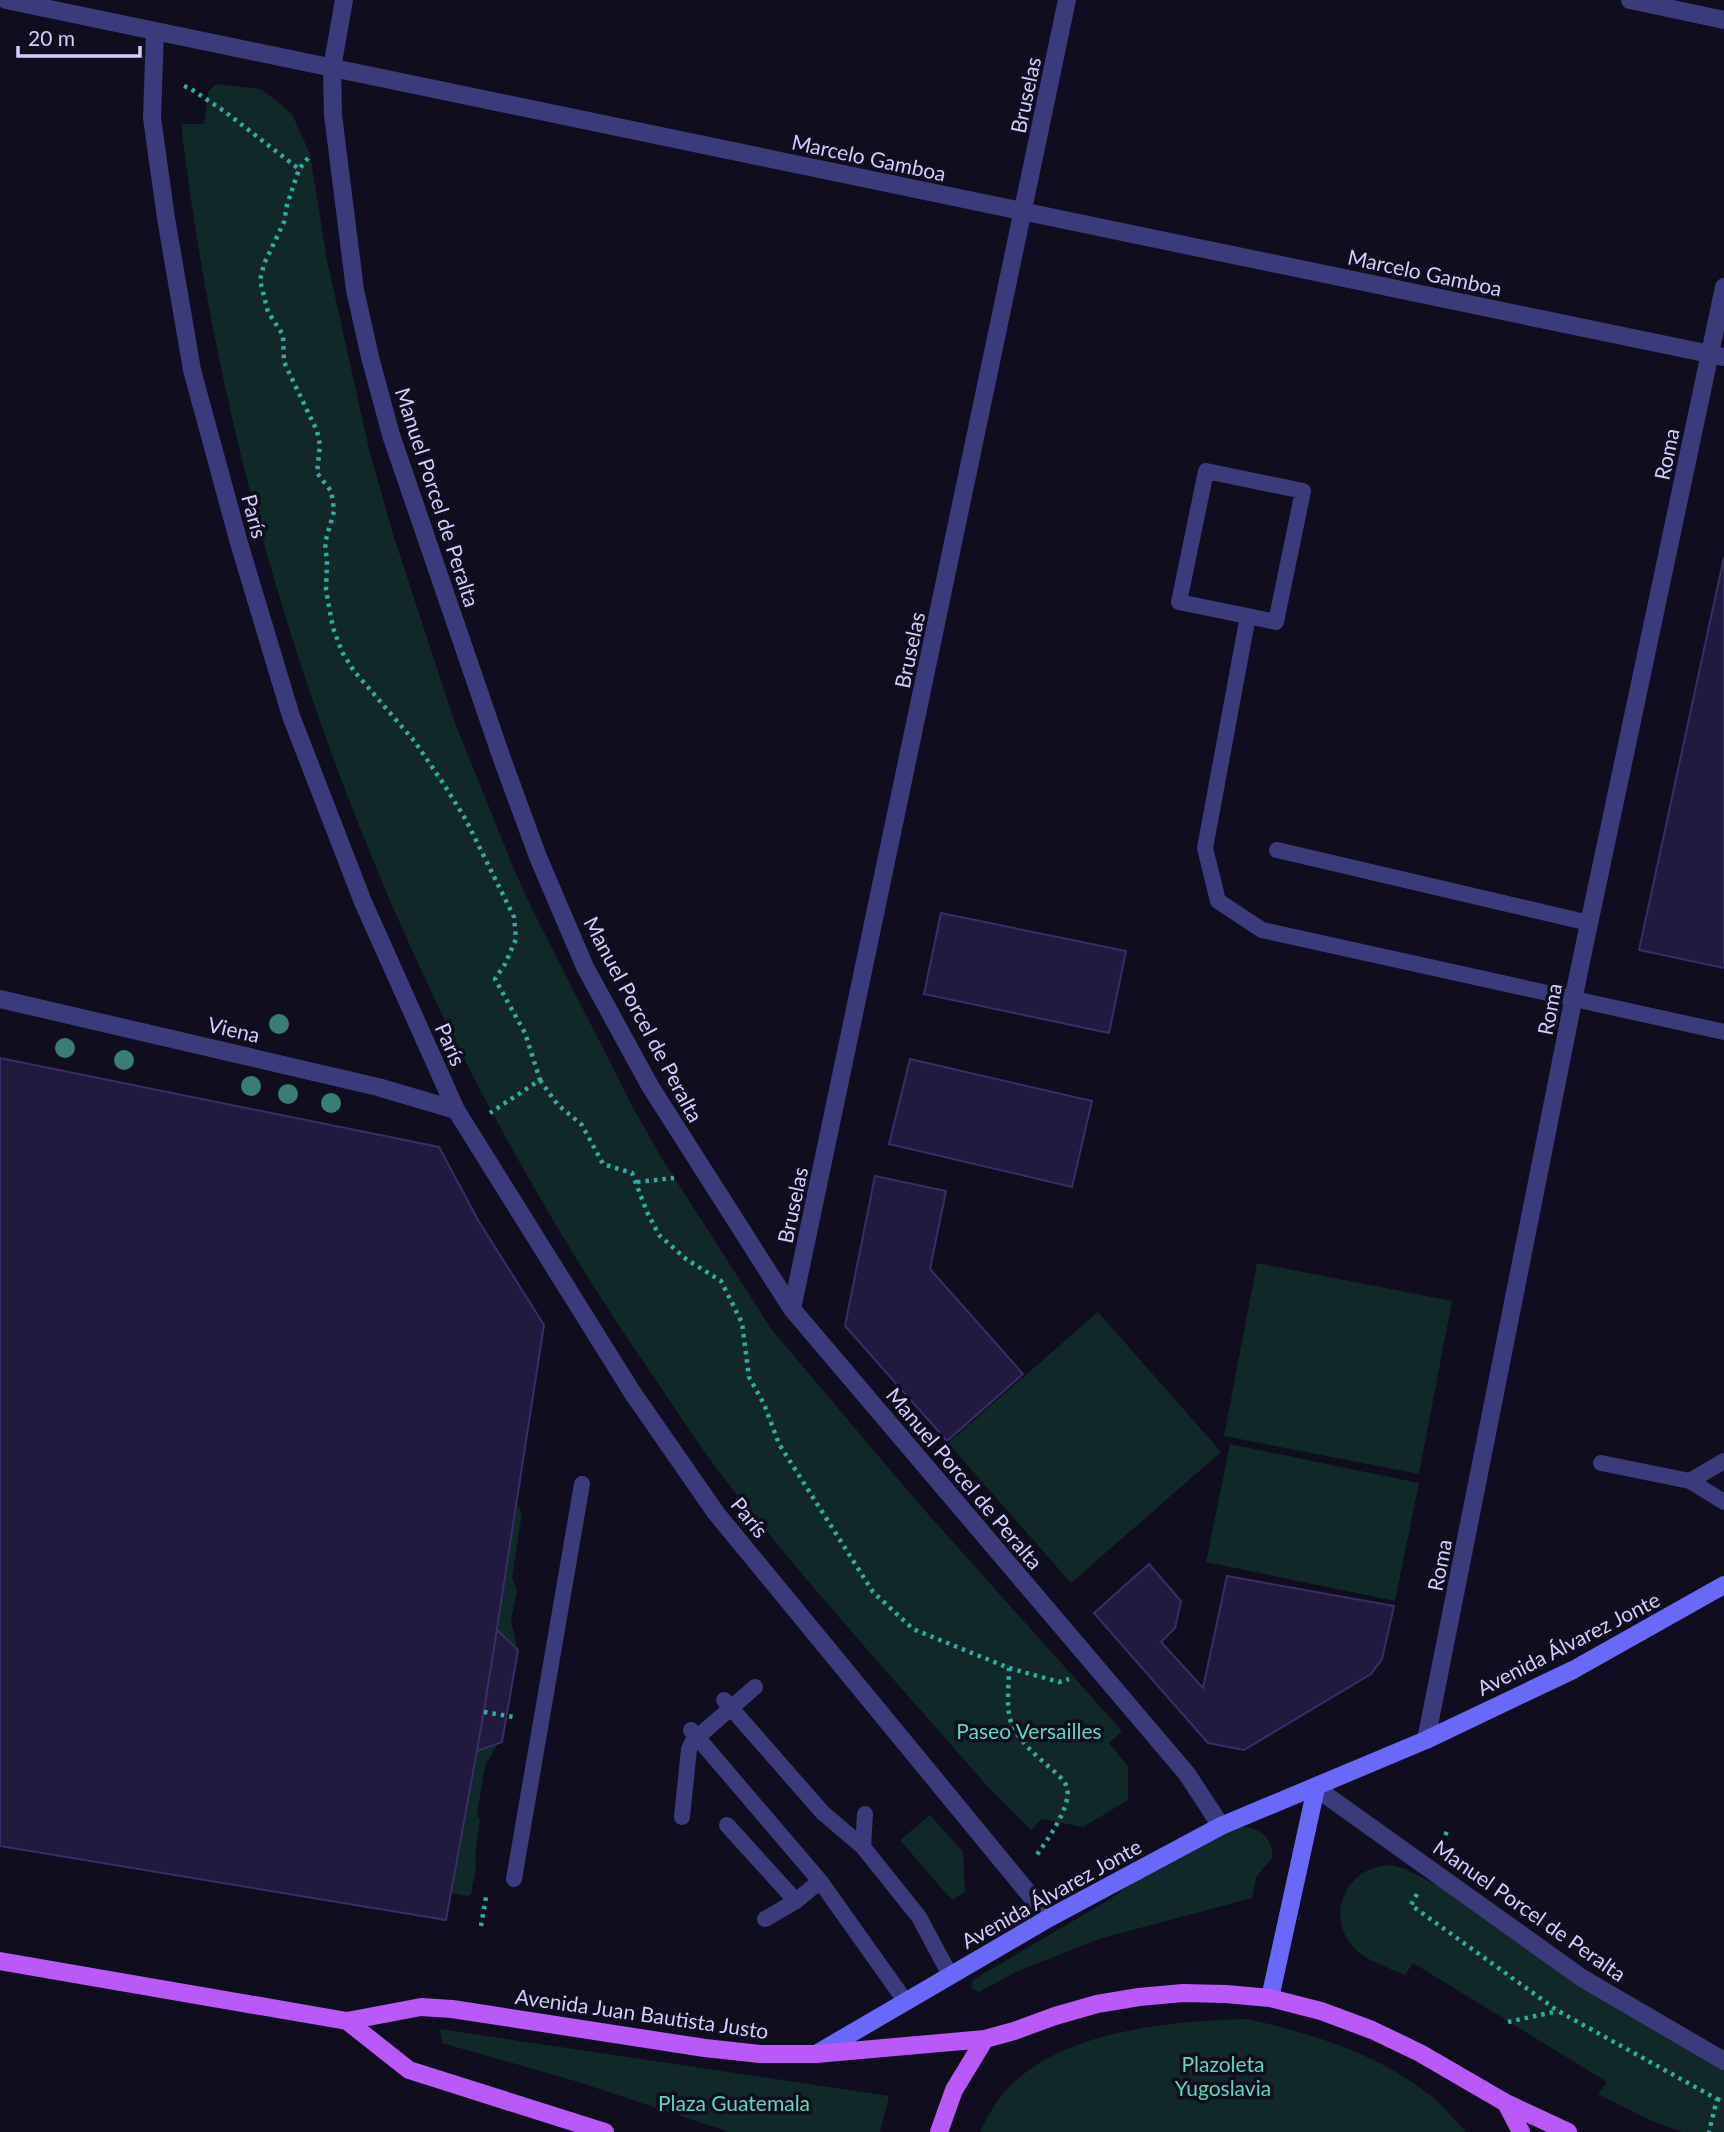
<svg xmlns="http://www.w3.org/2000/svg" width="1724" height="2132" font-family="Lato,sans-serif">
<rect width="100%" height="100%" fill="#100d1e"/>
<path fill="#102827" d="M216 84 260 89 273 98 292 114 310 154 327 260 369 449 392 531 455 723 514 869 533 911 635 1111 661 1157 772 1330 919 1504 1122 1731 1109 1743 1128 1766V1800L1083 1827 1041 1819 1031 1830 988 1787C902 1688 812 1590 731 1487 696 1443 666 1394 634 1348 391 987 235 566 182 133V124H204L208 92Z
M1257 1263 1452 1301 1419 1474 1224 1436Z
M1098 1312 1221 1452 1071 1583 948 1443Z
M1230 1444 1419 1483 1395 1601 1206 1562Z
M517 1504 522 1513 512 1578 517 1590 511 1620 517 1648 497 1630Z
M498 1744 485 1766 482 1783 477 1814 480 1820 475 1856 476 1867 471 1894 468 1896 451 1893 477 1751Z
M930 1815 963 1852 965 1892 952 1900 900 1840Z
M1231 1826C1255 1827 1270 1830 1273 1857L1256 1877 1252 1898 1099 1939 1018 1971 979 1992 971 1988 973 1980 1110 1899 1197 1839Z
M1391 1865 1405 1869 1448 1891 1724 2068V2132H1682L1652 2121 1598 2094 1607 2082 1413 1963 1405 1975C1387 1967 1366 1961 1353 1947 1332 1924 1338 1887 1365 1872 1373 1867 1382 1866 1391 1865Z
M1247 2019C1315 2034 1382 2055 1436 2100 1447 2110 1456 2122 1466 2132H980C987 2117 997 2099 1009 2087 1065 2030 1171 2021 1247 2019Z
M440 2029 889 2096 880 2132H729L575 2081 442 2043Z"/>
<path fill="#211a3e" stroke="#382d69" stroke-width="2" d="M1724 557V968L1639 950Z
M941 913 1126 951 1109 1033 924 994Z
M0 1058 439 1147 478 1220 544 1325 484 1712 446 1920 0 1846Z
M910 1059 1092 1101 1072 1187 889 1144Z
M875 1176 946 1191 930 1269 1023 1374 947 1441 845 1326Z
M1149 1564 1181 1601 1175 1628 1161 1642 1203 1688 1227 1576 1394 1606 1382 1659 1371 1674 1244 1750 1208 1743 1094 1613Z
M497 1630 518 1650 502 1742 477 1751Z"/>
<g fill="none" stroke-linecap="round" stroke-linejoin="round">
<path stroke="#32aba1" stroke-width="4.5" stroke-dasharray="3.5 5" stroke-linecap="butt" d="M184 86 191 89 224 111 299 169
M308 158 299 169 287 205 284 222 264 264 260 280 268 312 283 335 284 362 317 431 320 445 317 473 331 491 333 502 334 511 325 543 327 561 326 590 333 628 342 652 354 671 415 742 443 783 466 820 514 917 516 939 505 964 495 979 525 1033 540 1080 490 1113
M540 1080 557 1104 582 1125 603 1164 632 1173 647 1212 659 1235 686 1259 721 1281 742 1323 749 1377 764 1404 779 1444 873 1592 913 1629 1009 1668 1059 1682 1069 1679
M637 1182 674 1178
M1009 1668C1009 1686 1005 1711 1013 1727 1021 1742 1033 1753 1046 1764 1053 1771 1065 1779 1067 1788 1072 1806 1046 1842 1036 1856
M484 1712 514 1717
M1442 1843 1448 1829
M1417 1894 1411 1905 1558 2011 1717 2099 1709 2132
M481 1926 486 1897
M1508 2022 1558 2011
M1717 2099 1724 2101"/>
<path stroke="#3b3a7b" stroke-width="16" d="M1206 471 1303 491 1276 622 1179 602Z
M1248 616 1205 848 1218 901 1262 930 1724 1032
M1277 850 1589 923
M1601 1463 1690 1481 1724 1461
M1690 1481 1724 1502
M724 1700 823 1813 863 1847
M691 1730 820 1881
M865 1814 863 1847 919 1917 950 1975
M682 1817 689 1749 693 1741 755 1687
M727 1825 796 1901
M514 1879 582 1484
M765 1919 796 1901 820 1881 906 2002"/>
<path stroke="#3b3a7b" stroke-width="18" d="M6 0 1724 357
M344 0 332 68 333 115 355 290 370 357 391 435 501 756 538 857 585 967 650 1086 792 1309 1187 1774 1221 1826
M1630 0 1724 20
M155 31 152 118 166 218 192 370 239 543 291 716 363 902 456 1110 632 1392 716 1513 1049 1918
M0 999 378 1087 456 1110
M792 1309 1067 0
M1426 1740 1579 971 1724 287
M1316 1788 1582 1978 1724 2061"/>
<path stroke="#6968f9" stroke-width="18" d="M1270 1998 1316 1788
M816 2054 1049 1918 1221 1826 1426 1740 1573 1670 1724 1585"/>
<path stroke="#b959f8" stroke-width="18" d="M0 1961 347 2021 421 2007 452 2009 705 2048 760 2054H816L985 2039 1014 2031 1055 2016 1097 2004 1139 1997 1183 1993 1226 1994 1270 1998 1321 2011 1372 2030 1420 2053 1506 2103 1568 2132
M347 2021 409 2070 605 2132
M1506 2103 1521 2132
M939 2132 954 2090 985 2039"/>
</g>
<g fill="#3a7d72">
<circle cx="279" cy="1024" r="10"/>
<circle cx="65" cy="1048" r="10"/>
<circle cx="124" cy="1060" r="10"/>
<circle cx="251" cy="1086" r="10"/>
<circle cx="288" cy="1094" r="10"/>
<circle cx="331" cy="1103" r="10"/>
</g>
<g text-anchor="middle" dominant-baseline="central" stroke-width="7" stroke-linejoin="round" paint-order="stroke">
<g font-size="21" fill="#d1cdfd" stroke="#100d1e">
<text transform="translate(1025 95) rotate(-78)">Bruselas</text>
<text transform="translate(869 157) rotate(12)">Marcelo Gamboa</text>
<text transform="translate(1425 272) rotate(12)">Marcelo Gamboa</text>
<text transform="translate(1666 454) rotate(-78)">Roma</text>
<text transform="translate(438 497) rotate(72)">Manuel Porcel de Peralta</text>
<text transform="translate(255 516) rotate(75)">París</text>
<text transform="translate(909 650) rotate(-78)">Bruselas</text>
<text transform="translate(1549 1009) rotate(-79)">Roma</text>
<text transform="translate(644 1019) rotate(62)">Manuel Porcel de Peralta</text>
<text transform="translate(234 1029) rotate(13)">Viena</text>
<text transform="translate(451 1044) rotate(66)">París</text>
<text transform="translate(792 1205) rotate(-78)">Bruselas</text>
<text transform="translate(965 1478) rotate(50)">Manuel Porcel de Peralta</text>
<text transform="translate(750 1517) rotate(51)">París</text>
<text transform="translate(1439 1565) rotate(-79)">Roma</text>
<text transform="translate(1568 1643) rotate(-27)">Avenida Álvarez Jonte</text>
<text transform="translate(1051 1893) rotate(-29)">Avenida Álvarez Jonte</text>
<text transform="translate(1530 1910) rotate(35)">Manuel Porcel de Peralta</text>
<text transform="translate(642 2013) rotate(8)">Avenida Juan Bautista Justo</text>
</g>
<g font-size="21" fill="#5cd9b7" stroke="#100d1e">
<text x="1029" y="1730">Paseo Versailles</text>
<text x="1223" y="2063">Plazoleta<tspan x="1223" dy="24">Yugoslavia</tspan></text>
<text x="734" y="2102">Plaza Guatemala</text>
</g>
</g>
<path d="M18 46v10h122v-10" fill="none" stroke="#d1cdfd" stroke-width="3.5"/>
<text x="28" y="46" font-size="21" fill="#d1cdfd" stroke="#100d1e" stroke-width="5" paint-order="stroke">20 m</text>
</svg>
